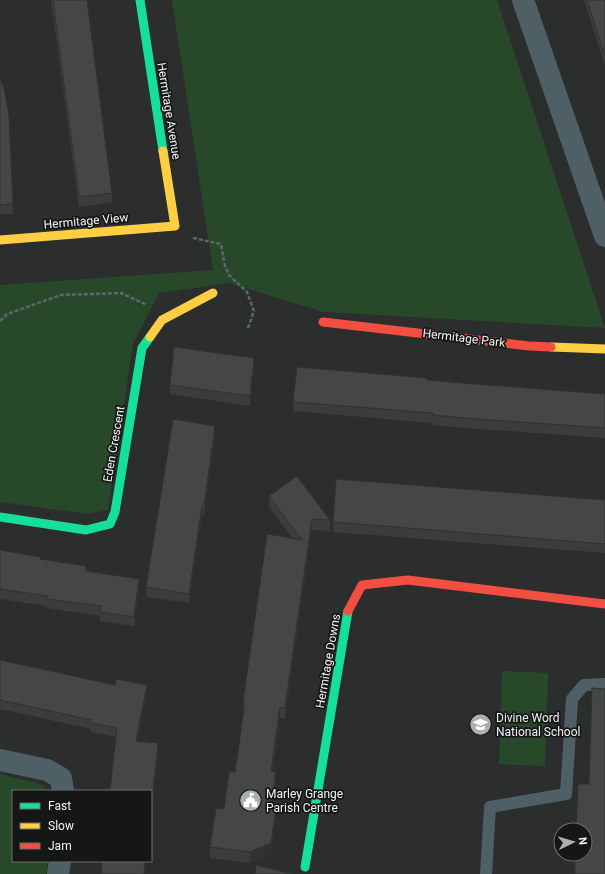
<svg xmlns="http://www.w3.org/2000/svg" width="605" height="874" font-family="Roboto,sans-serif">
<rect width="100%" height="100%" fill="#2c2e2e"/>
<path fill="#28482a" d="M172 0H497L605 328 324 312 229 283 159 293 133 344 108 510 88 514 0 502V285L213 270Z
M502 671 548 673 545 766 499 764Z
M0 774 43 785 46 791H13V861H48L46 874H0Z"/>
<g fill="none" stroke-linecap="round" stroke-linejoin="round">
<path stroke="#5c686c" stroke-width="2.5" stroke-dasharray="4 2" stroke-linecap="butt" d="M193 238 221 244 225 266 229 275 247 292 254 311 248 328
M0 321 7 314 61 295 121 293 147 305"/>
<path stroke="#4e6066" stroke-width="12" d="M486 874 490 807 566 794 572 699 584 685 605 684"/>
<path stroke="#4e6066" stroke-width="22" d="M523 0 605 236
M0 760 47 770 61 778 63 791
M58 874 60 861"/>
<path stroke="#16e098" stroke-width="9" d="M140 0 163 151
M0 517 86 530 110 524 115 512 142 348 150 337
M305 867 348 611"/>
<path stroke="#ffcf43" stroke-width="9" d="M0 240 175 226 163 151
M150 337 162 320 213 293
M551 347 605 349"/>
<path stroke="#f24e42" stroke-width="9" d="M323 322 529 346 551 347
M348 611 362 585 408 580 605 604"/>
</g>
<path fill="#3b3d3d" d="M51 0H87L112 193V202L79 207Z
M584 0H605V66Z
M0 78 13 204V214H0Z
M254 368 250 406 170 394V385Z
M427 380 605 394V438L464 428 433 425V423L293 411V402Z
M215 435 204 516H202L189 603 146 597V587Z
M269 496 330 520V531L312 530 285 719 280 718 273 772 276 783 272 807 276 818 271 854 250 863 210 858V847L224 809 235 772 244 713H243V701L292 538 269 507Z
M605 500V553L333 532V522Z
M0 550 40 559 86 572 139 588 134 626 100 621V616L47 608V606L0 599Z
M0 660 147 695 138 741 158 753 151 819V791L116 737 91 732V729L0 709Z"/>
<path fill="#303232" d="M254 358V368L250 406V396Z
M215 426V435L204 516V506Z
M202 506V516L189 603V594Z
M312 519V530L285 719V708Z
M139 579V588L134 626V617Z
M147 685V695L136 750V741Z
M280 707V718L271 783V771Z
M158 743V753L151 819V809Z
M276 772V783L271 818V806Z
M276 807V818L271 854 250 863V852Z
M145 861H146L145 874H144Z"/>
<path fill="#454747" stroke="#303232" d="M53 0H87L112 193 79 197Z
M587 0H605V56Z
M0 78 4 88 9 116 13 204 0 205Z
M174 347 254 358 250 396 170 385Z
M297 367 427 378V380L461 383 605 394V428L464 418 433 415V413L293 402Z
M173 419 215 426 204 506H202L189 594 146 587Z
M297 476 330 520 312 519 285 708 280 707 271 771 276 772 271 806 276 807 271 843 250 852 210 847 216 808 224 809 229 772H235L245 702 243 701 267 534 302 540 269 496Z
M336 479 605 500V544L333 522Z
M0 550 40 557V559L86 566V571L139 579 134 617 100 612 101 606 47 599V596L0 589Z
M0 660 115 685 116 679 147 685 136 741 158 743 151 809V791H110L117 728 91 723V720L0 700Z
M592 688 605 689V874H575V854H585V830H576L578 784H589Z
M102 861H145L144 874H101Z
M256 865 293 874H255Z"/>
<defs>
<symbol id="school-disc" viewBox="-11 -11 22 22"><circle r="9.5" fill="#acafaf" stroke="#151717"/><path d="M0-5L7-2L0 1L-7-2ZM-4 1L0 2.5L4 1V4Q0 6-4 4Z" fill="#fff"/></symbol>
<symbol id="civic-disc" viewBox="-11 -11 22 22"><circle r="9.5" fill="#acafaf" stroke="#151717"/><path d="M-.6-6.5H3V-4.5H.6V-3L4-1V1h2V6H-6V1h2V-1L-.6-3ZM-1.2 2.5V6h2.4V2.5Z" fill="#fff"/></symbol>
</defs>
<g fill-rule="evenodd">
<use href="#school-disc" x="468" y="712" width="25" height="25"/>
<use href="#civic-disc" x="238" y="788" width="25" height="25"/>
</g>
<g text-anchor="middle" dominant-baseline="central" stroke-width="3.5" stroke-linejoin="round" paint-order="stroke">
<g font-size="12" fill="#f1f4f4" stroke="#151717">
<text transform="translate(169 111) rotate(81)">Hermitage Avenue</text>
<text transform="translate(86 221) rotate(-5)">Hermitage View</text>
<text transform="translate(464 338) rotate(7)">Hermitage Park</text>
<text transform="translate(114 444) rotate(-80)">Eden Crescent</text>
<text transform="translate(328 661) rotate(-80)">Hermitage Downs</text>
</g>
<g font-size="12" fill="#f1f4f4" stroke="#151717" text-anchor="start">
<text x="496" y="718">Divine Word<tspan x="496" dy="14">National School</tspan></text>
<text x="266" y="794">Marley Grange<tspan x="266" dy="14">Parish Centre</tspan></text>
</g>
</g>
<rect x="12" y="790" width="140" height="72" fill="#151717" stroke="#6d6f6f"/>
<rect x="20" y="803" width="20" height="6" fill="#16e098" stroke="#6d6f6f"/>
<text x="48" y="810" font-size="12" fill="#f1f4f4">Fast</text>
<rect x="20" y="823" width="20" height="6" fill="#ffcf43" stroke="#6d6f6f"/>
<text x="48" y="830" font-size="12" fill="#f1f4f4">Slow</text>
<rect x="20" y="843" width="20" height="6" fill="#f24e42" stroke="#6d6f6f"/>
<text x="48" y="850" font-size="12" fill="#f1f4f4">Jam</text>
<g transform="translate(573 842) rotate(85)"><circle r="19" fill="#151717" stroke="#6d6f6f"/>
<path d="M0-3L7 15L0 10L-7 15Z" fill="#acafaf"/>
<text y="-6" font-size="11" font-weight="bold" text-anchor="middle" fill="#f1f4f4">N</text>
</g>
</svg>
